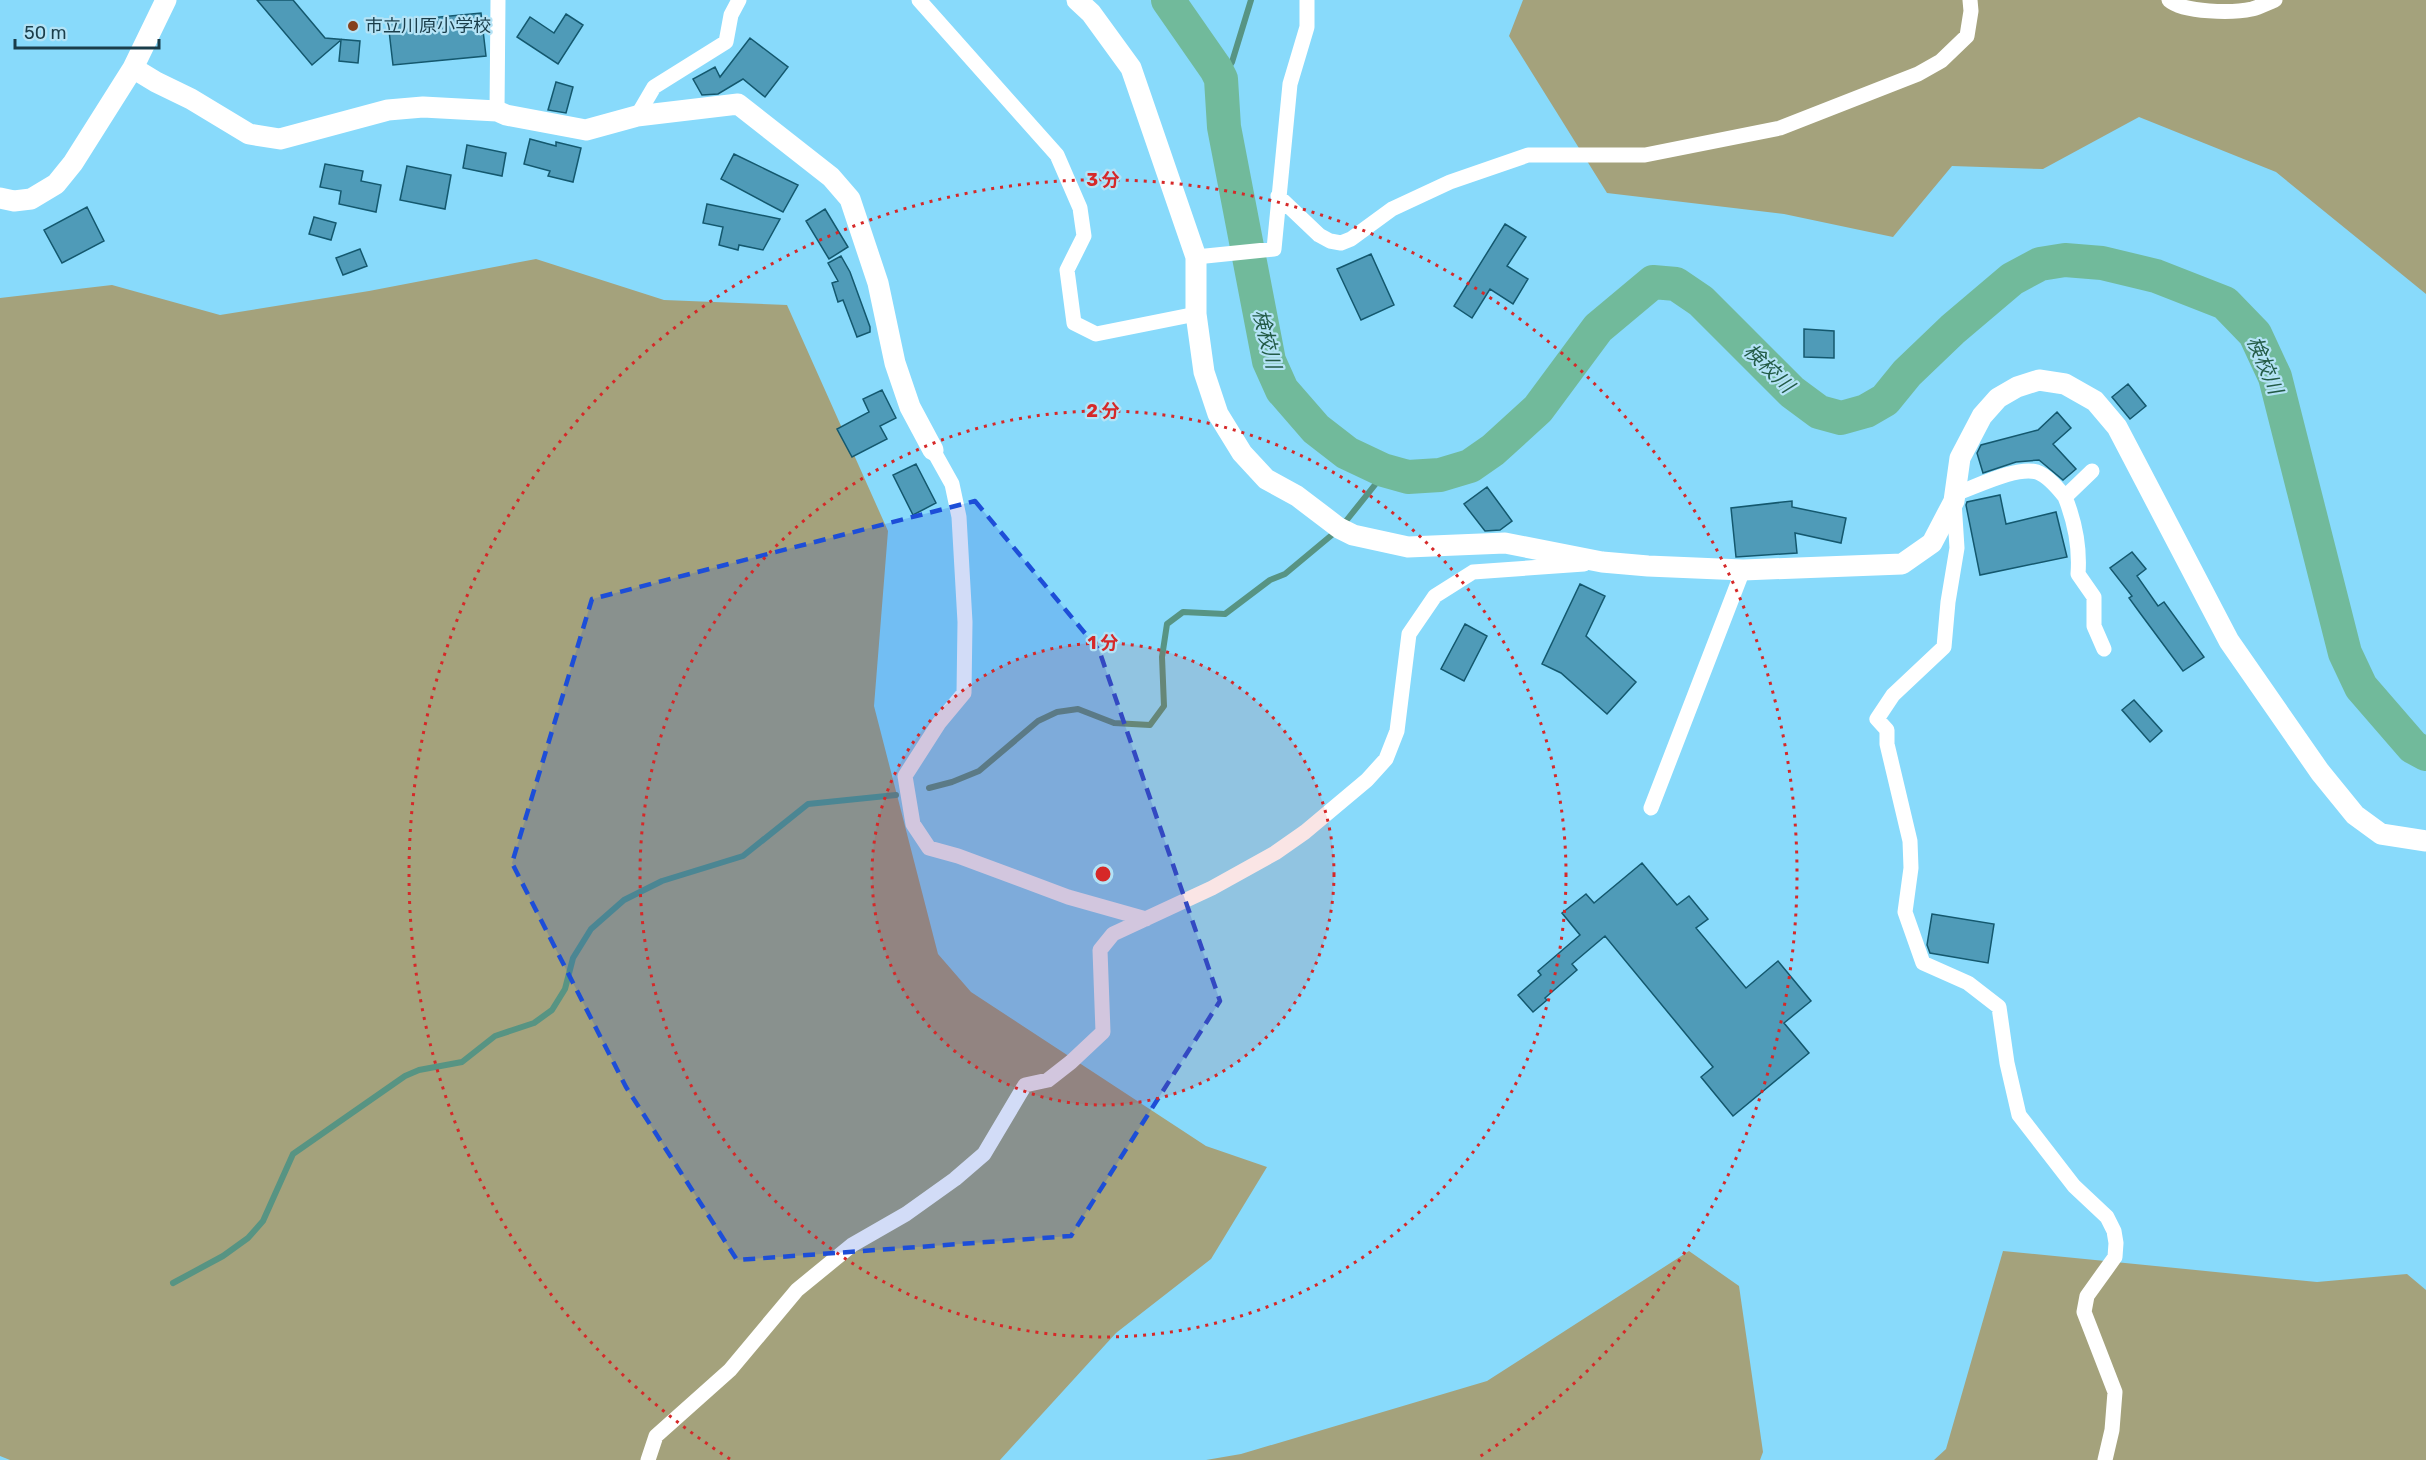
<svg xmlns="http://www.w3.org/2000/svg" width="2426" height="1460" font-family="Rubik,'Noto Sans JP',sans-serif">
<rect width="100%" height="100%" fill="#88dafb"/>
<path fill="#a4a27c" d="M1523 0H2426V294L2276 172 2139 117 2043 169 1952 166 1893 237 1784 214 1607 193 1509 36Z
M536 259 664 300 787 305 888 531 874 706 938 954 971 992 1206 1146 1267 1167 1211 1259 1116 1333 1000 1460H10L0 1456V298L112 285 220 315 369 291Z
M1689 1251 1739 1286 1763 1452 1760 1460H1206L1241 1454 1487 1381Z
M2003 1251 2317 1282 2407 1274 2426 1290V1460H1934L1946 1449Z"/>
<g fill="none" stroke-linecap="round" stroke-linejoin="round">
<path stroke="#579483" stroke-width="6" d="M1221 79 1232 62 1251 0
M1346 521 1378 481 1383 470
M929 788 952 782 979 771 1038 721 1057 712 1078 709 1114 723 1150 725 1164 706 1162 657 1167 624 1183 612 1225 614 1270 580 1285 574 1333 534
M173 1283 223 1256 248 1238 263 1221 293 1154 405 1076 419 1070 462 1062 495 1036 534 1023 552 1010 565 989 573 958 591 929 624 900 662 881 743 856 808 804 896 795"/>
<path stroke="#71ba9b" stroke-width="34" d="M1168 0 1216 69 1221 79 1224 127 1269 361 1282 390 1316 429 1347 453 1383 470 1408 477 1440 475 1470 466 1493 450 1538 409 1598 328 1653 282 1676 284 1701 301 1792 392 1819 412 1841 418 1866 411 1885 400 1907 373 1953 329 2012 279 2040 264 2065 260 2102 263 2156 276 2225 303 2255 334 2275 377 2345 653 2361 687 2413 747 2426 754"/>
</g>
<path fill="#4f9bb8" stroke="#14586e" stroke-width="1.5" d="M257 0H293L325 38 360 41 358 63 339 61 341 40 312 65Z
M481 13 486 56 393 65 388 22Z
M566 14 583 25 558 64 517 37 530 17 554 33Z
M750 38 788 67 765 97 743 79 718 94 702 95 693 79 715 67 720 77Z
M556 82 573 87 566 113 548 110Z
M530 139 556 146V142L581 148 573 182 548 176 550 171 524 164Z
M467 145 506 153 502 176 463 168Z
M734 154 798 185 783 212 721 179Z
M325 164 363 171 361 181 381 185 376 212 339 204 341 191 320 187Z
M407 166 451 175 445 209 400 200Z
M707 204 780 219 763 250 739 245 738 250 719 245 723 227 703 223Z
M87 207 104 241 62 263 44 230Z
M825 209 848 247 829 259 806 221Z
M314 217 336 223 331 240 309 234Z
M1505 224 1526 237 1507 266 1528 279 1513 304 1490 289 1472 318 1454 306Z
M360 249 367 266 343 275 336 258Z
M1371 254 1394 305 1361 320 1337 269Z
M841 256 850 272 870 327V332L857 337 843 300 838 302 832 283 838 281 828 263Z
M1804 329 1834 331V358L1804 357Z
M2128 384 2146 406 2130 419 2112 397Z
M882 390 896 418 880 426 887 439 852 457 837 429 869 412 863 399Z
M2057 412 2071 428 2053 444 2076 469 2063 480 2039 460 2016 462 1983 473 1977 453 1981 445 2038 430Z
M916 464 936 503 913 515 893 475Z
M1487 487 1512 521 1500 530 1485 531 1464 504Z
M2000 495 2006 524 2056 512 2067 557 1980 575 1966 505 1967 502Z
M1792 501V507L1846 518 1841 543 1795 533 1797 553 1736 557 1731 508Z
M2132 552 2146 569 2137 576 2158 606 2164 602 2204 657 2183 671 2140 613 2129 598 2132 596 2110 568Z
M1580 584 1605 596 1586 636 1636 682 1607 714 1561 673 1542 664Z
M1465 624 1487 636 1464 681 1441 669Z
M2134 700 2162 731 2150 742 2122 710Z
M1642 863 1677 905 1689 896 1708 919 1696 928 1746 988 1778 961 1811 1001 1784 1023 1809 1053 1733 1116 1701 1077 1713 1067 1605 936 1572 964 1577 970 1545 998 1547 1000 1533 1012 1518 995 1541 975 1538 971 1580 935 1562 913 1586 894 1594 903Z
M1932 914 1994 924 1988 963 1930 953 1927 945Z"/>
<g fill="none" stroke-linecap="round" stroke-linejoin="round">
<path stroke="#fff" stroke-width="15" d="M919 0 1057 155 1080 208 1084 236 1067 270 1074 323 1096 334 1196 314
M2169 0C2184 13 2233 13 2252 9 2260 7 2267 3 2275 0
M497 111 498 0
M637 116 654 87 726 42 731 15 739 0
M1278 196 1319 235 1330 241 1341 243 1351 239 1392 209 1450 182 1528 155H1645L1780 128 1918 74 1941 61 1967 36 1971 11 1970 0
M1196 257 1274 249 1290 84 1307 27V0
M933 450 952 484 959 517 965 622 964 693 939 723 905 776 913 824 929 848 958 856 1068 897 1146 919
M1955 494C1976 487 2016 466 2037 472 2048 476 2058 488 2065 497L2092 471
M2065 497C2075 522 2080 548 2078 574L2094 597V626L2104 649
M1954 501 1957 548 1948 602 1944 647 1893 695 1877 719 1887 730V744L1910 841 1911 868 1905 912 1923 963 1968 983 1999 1007 2007 1063 2019 1115 2074 1186 2107 1217 2114 1231 2116 1243 2115 1257 2087 1296 2084 1312 2115 1392 2112 1430 2105 1460
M1651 808 1743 570
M648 1460 656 1436 730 1370 797 1290 852 1245 906 1214 955 1179 984 1154 1025 1085 1048 1080 1071 1062 1103 1032 1100 950 1113 934 1212 888 1275 853 1305 832 1367 780 1386 759 1397 731 1409 634 1435 596 1473 572 1584 564"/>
<path stroke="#fff" stroke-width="21" d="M1077 0 1091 13 1131 68 1196 257V314L1204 372 1218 414 1242 453 1266 479 1297 496 1339 528 1353 535 1408 547 1505 543 1602 562 1648 566 1743 570 1902 564 1932 543 1954 501 1960 458 1982 416 1998 398 2017 387 2039 380 2065 384 2095 401 2117 427 2229 641 2320 772 2355 815 2381 834 2426 841
M133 68 156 82 191 99 249 134 280 139 388 110 423 107 497 111 506 115 586 130 637 116 738 104 831 177 850 199 878 283 895 363 910 407 933 450
M0 198 14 201 31 199 56 184 73 163 133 68 166 0"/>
</g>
<path fill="#1d4ed8" fill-opacity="0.2" stroke="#1d4ed8" stroke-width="4.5" stroke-dasharray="12 8" stroke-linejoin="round" d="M975 501 1099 650 1220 1001 1071 1236 737 1260 626 1087 512 863 592 599Z"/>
<circle cx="1103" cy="874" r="231" fill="#d62828" fill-opacity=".12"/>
<g fill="none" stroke="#d62828" stroke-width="3" stroke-dasharray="3 6">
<circle cx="1103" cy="874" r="231"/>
<circle cx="1103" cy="874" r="463"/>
<path d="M730 1459A694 694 0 1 1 1476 1459"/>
</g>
<circle fill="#86401c" stroke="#b4e3f6" stroke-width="2" cx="353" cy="26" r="6"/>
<g text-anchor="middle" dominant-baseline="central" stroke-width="4.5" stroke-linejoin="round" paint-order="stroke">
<g font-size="18" fill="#1a3d4a" stroke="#b4e3f6" text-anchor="start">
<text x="365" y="26">市立川原小学校</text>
</g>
<g font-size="20" font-style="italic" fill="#235b46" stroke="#b4e3f6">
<text transform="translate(1267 339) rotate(76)">検校川</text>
<text transform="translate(2265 365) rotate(67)">検校川</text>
<text transform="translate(1769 368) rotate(44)">検校川</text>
</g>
</g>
<circle cx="1103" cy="874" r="9" fill="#d62828" stroke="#b4e3f6" stroke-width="3"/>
<g font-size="18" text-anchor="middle" font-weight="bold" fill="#d62828" stroke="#b4e3f6" stroke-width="4.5" stroke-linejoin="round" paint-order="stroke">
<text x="1103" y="186">3 分</text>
<text x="1103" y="417">2 分</text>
<text x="1103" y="649">1 分</text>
</g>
<path d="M15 39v9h144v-9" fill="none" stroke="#1a3d4a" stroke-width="3"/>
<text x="24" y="39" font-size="18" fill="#1a3d4a" stroke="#b4e3f6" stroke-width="4.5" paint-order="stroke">50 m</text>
</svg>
